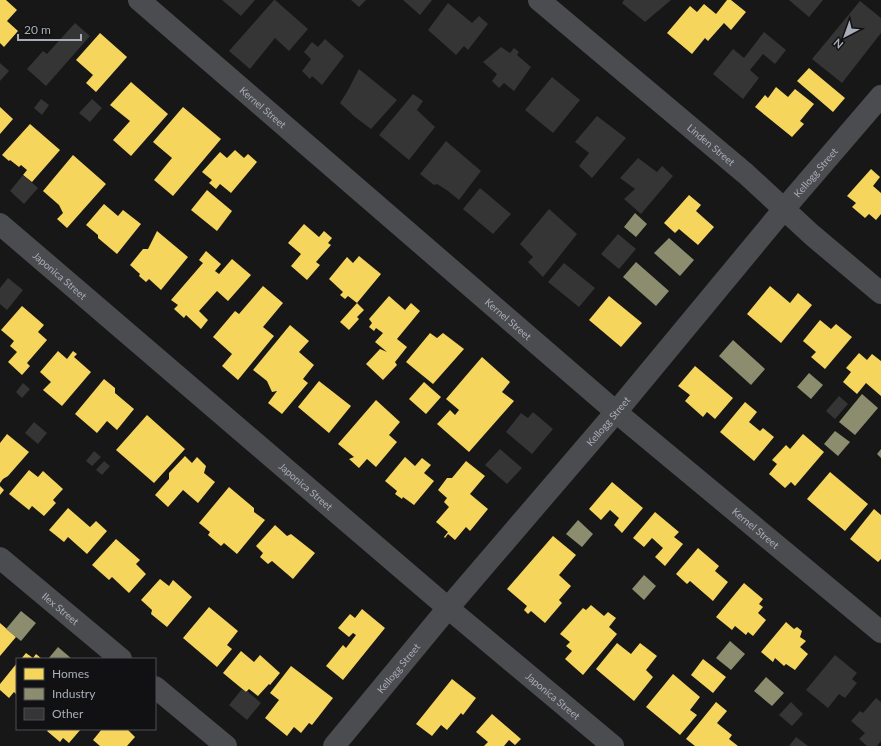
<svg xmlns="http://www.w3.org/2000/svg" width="881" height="746" font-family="Lato,sans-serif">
<rect width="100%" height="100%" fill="#171717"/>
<path fill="#f6d55c" d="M0 0H6L17 10 7 21 18 31 4 47 0 43Z
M727 0H731L746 12 731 30 724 23 708 41 705 38 692 54 667 33 690 6 697 12 704 4 716 14Z
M100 33 127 57 96 92 86 83 93 75 76 60Z
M809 68 845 98 833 112 797 81Z
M131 82 168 114 131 156 113 140 130 121 110 105Z
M776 87 788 97 795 89 814 104 800 121 804 124 792 137 755 107 765 95 768 98Z
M0 107 13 119 0 134Z
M183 107 221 139 173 196 154 180 172 158 153 142Z
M30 124 60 150 32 182 23 175 27 170 21 165 19 167 10 160 9 161 2 155Z
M235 150 244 158 248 154 257 162 231 193 220 184 216 189 209 183 212 180 202 172 220 152 227 158Z
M73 155 106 184 67 228 57 219 63 213 59 205 43 191Z
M871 169 880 177 873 186 881 193V214L876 220 869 214 865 218 852 207 856 203 847 196Z
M207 190 232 211 217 231 191 210Z
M689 195 701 205 696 211 714 227 698 245 679 229 675 233 664 223Z
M104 204 118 216 123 210 141 224 117 254 98 238V235L86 225Z
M304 224 319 237 324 231 332 238 328 243 331 245 316 262 320 265 307 280 291 266 301 254 288 243Z
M157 231 188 257 161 290 149 279 146 282 139 276 140 274 130 265 143 249H148Z
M206 251 221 264 215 271 219 274 232 259 251 275 228 301 217 291 199 311 208 320 201 329 186 315 184 318 174 309 178 305 171 300 203 263 199 260Z
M359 256 381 274 357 303 348 296 345 299 340 295 343 292 329 279 347 257 353 263Z
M263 286 283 303 263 327 274 336 238 380 222 366 232 354 213 337 235 311 239 314Z
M770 286 790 303 798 293 812 305 781 343 747 314Z
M389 296 405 310 411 303 420 311 397 339 407 347 395 362 397 365 383 380 366 364 380 349 387 352 375 342 383 333 376 328 374 331 369 327 372 323 369 319Z
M609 296 642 323 621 347 589 320Z
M357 303 364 310 357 317 359 319 349 330 340 322Z
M22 306 44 325 38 332 47 340 27 363 30 366 22 375 8 362 17 352 10 346 14 341 1 330Z
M820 320 831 329 836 324 852 337 825 369 811 357 816 352 803 341Z
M290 325 309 341 299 352 314 365 303 379 308 383 282 414 268 403 277 391 272 392 267 381 253 370Z
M430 333 437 338 443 333 464 349 433 384 406 362Z
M58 351 67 359 73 351 77 354 74 357 91 372 62 406 43 390 51 382 40 372Z
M859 353 867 360 872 354 881 361V396L866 383 857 394 843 382 851 372 846 368Z
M482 357 510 382 502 392 514 401 469 452 437 424 450 410 455 415 459 410 446 399Z
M695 366 733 398 715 419 707 412 703 417 685 401 690 395 678 386Z
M104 379 115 388V393L134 409 117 430 107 421 97 433 75 414Z
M319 381 351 406 329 433 298 407Z
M424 382 441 397 426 414 409 399Z
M376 400 400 422 389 435 397 442 376 467 367 459 359 468 349 459 354 457 338 444Z
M745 402 757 412 749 422 760 431 763 428 774 437 754 461 720 432Z
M147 415 185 449 154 483 116 450Z
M7 434 29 452 8 476 3 479 0 483V443Z
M803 434 824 452 795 486 791 482 785 488 769 474 777 464 772 460 786 445 790 449Z
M185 456 192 463 197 457 206 466 204 473 215 482 198 503 183 490 168 507 155 495 169 479V473Z
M405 457 415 466 422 458 431 465 424 473 434 481 414 505 403 497 402 499 395 494 397 491 385 481Z
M466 461 485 476 470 494 488 509 470 531 466 527 455 540 448 534 445 538 444 537 448 532 436 522 449 507 444 502 447 498 438 490 447 478H452Z
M29 470 38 477 43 471 63 489 53 500 56 503 44 516 32 506 29 510 9 494Z
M830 472 868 504 845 531 807 499Z
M612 482 643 508 622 533 614 525 619 518 610 510 601 520 589 509Z
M0 486 4 490 0 495Z
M229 487 254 508V512L265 520 237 554 224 543 221 546 208 535 210 532 199 523Z
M68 508 90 527 96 521 107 531 87 554 68 537 64 542 49 530Z
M874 509 881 515V559L878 562 850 539Z
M655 512 679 532 674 537 683 544 665 566 655 557 663 548 652 538 644 547 633 538Z
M275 525 287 536 291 534 315 553 293 579 272 561 268 564 260 557 263 553 256 546Z
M553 536 576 555 559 575 571 586 559 600 562 603 545 623 531 611 528 614 524 610 527 606 507 589Z
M116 539 140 560 136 564 146 574 129 593 112 577 109 580 92 565Z
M698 548 719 566 715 571 728 582 713 601 690 581 687 584 676 574Z
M160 579 169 586 173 580 192 597 167 627 151 614 152 610 141 600Z
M744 583 763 599 759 604 763 607 758 613 766 620 753 636 748 632 746 635 735 626 732 630 716 617Z
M591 605 604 616 608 612 616 618 609 627 617 634 583 675 565 659 572 651 566 646 570 642 560 634 583 608 586 610Z
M209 607 238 631 227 645 232 649 217 667 183 638Z
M362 609 385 628 343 680 326 666 343 645 346 648 356 635 353 633 349 637 338 628 350 614 355 618Z
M786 622 794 629 797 627 802 631 800 637 806 641 800 647 808 654 795 670 786 664 784 666 775 658 773 662 761 652Z
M0 623 16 637 0 656Z
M617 643 631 654 640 643 657 656 646 670 653 677 634 701 596 669Z
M241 651 254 662 260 655 280 673 270 685 269 684 258 696 249 689 246 692 223 673Z
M26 653 33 658 36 654 42 659H21Z
M703 659 726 677 713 693 691 675Z
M17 663V695L14 692 9 698 0 690V684Z
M291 666 333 698 312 725 309 723 301 733 294 727 287 736 265 718 279 700 270 693Z
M673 674 700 697 690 710 697 715 680 735 646 707Z
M452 679 476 698 463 715 461 713 447 730 441 725 432 736 416 724Z
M716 702 727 711 717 723 732 735 729 739 738 746H695L686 739Z
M492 714 521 739 515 745 509 740 504 746H484L488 742 476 732Z
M49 729H81L69 743 63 738 60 742 47 731Z
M102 729H127L135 737 127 746H100L93 740Z"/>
<path fill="#8c8c6e" d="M635 213 647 224 636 237 624 227Z
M669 238 694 260 680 276 654 253Z
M636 262 669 291 656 306 623 277Z
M733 340 765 369 751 385 719 356Z
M809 373 823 385 811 399 797 387Z
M862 394 878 408 855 435 839 422Z
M835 431 850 442 838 456 824 444Z
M881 449V458L877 454Z
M578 520 593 534 582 547 566 534Z
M644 575 656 586 644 600 632 589Z
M21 611 36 623 21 641 6 629Z
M730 641 745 654 731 670 716 658Z
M58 647 72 659H48Z
M766 677 784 693 772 706 754 691Z"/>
<path fill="#353536" d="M222 0H255L241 16Z
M274 0H275L308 29 289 51 275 38 250 69 229 51Z
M351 0H366L359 7Z
M403 0H432L420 15Z
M624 0H671L645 22 622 3Z
M789 0H823L809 17Z
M860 1 881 18V33L842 83 812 59Z
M448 3 472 23 479 16 488 24 468 50 464 46 456 55 428 30Z
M75 23 90 36 46 86 27 69 43 51 47 54Z
M764 32 786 50 775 64 763 54 750 70 759 78 743 99 713 74 733 49 744 58Z
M325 39 344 56 322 85 312 76 310 79 302 71 311 59 304 52 312 42 318 47Z
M501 47 510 53 514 48 519 52 517 55 531 67 514 91 504 83 499 88 492 81 497 74 483 62Z
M0 63 9 71 0 81Z
M359 69 397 100 371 129 355 117 340 103 347 92Z
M552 77 580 100 553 133 525 110Z
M413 94 423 101 417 110 435 127 409 160 379 135Z
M41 99 49 105 42 115 34 108Z
M92 99 102 108 90 122 79 113Z
M597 116 626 138 592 178 579 166 589 153 575 142Z
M446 141 481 171 459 200 448 191 437 184 434 185 420 174Z
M638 158 657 172 662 166 673 176 641 214 624 199 635 189 620 178Z
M23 175 38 188 24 204 10 191Z
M480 188 511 214 493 234 463 209Z
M549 209 577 234 543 277 528 262 533 257 520 244Z
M618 234 636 249 619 269 601 254Z
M564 263 595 288 579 307 548 282Z
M8 278 23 290 7 310 0 304V288Z
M23 383 30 389 22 398 16 392Z
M839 396 848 404 835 419 826 411Z
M533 412 553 429 532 454 506 432 521 413 528 418Z
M34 422 47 433 38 444 25 433Z
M500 449 522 468 507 484 485 465Z
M94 451 101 457 92 466 86 461Z
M104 461 110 466 102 475 96 470Z
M835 655 857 673 852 679 857 683 845 698 839 694 828 708 806 690Z
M242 689 246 692 247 691 261 703 247 720 229 705Z
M876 698 881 702V741L877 746H867L859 739 865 733 851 721 860 711 863 713Z
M791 702 803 714 792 726 779 715Z
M796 737 808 746H789Z"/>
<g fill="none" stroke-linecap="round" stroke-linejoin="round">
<g stroke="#4b4c50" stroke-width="22">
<path id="s1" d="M139 0 616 412 881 632"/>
<path id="s2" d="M539 0 746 174 812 235 881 293"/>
<path id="s3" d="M0 224 448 608 613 746"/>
<path id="s4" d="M0 558 121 659"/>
<path d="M155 687 226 746"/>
<path id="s5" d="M334 746 448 608 616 412 784 209 881 96"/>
</g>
</g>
<g text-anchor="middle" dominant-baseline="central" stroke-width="4" stroke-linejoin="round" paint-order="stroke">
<g font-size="10" fill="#a8adb8" stroke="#111113">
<text stroke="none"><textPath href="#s1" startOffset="164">Kernel Street</textPath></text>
<text stroke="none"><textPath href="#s2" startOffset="225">Linden Street</textPath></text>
<text stroke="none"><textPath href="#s5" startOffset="749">Kellogg Street</textPath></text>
<text stroke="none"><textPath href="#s3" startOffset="79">Japonica Street</textPath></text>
<text stroke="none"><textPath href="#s1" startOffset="488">Kernel Street</textPath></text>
<text stroke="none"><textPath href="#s5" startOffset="425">Kellogg Street</textPath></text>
<text stroke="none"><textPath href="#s3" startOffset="403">Japonica Street</textPath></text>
<text stroke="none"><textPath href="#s1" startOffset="812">Kernel Street</textPath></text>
<text stroke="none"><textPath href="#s4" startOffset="79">Ilex Street</textPath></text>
<text stroke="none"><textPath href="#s5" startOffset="101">Kellogg Street</textPath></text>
<text stroke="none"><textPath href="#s3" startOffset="727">Japonica Street</textPath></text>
</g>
</g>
<rect x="16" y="658" width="140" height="72" fill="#111113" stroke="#4d4f55"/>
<rect x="24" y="668" width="20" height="12" fill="#f6d55c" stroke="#4d4f55"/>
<text x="52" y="678" font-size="12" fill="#a8adb8">Homes</text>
<rect x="24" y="688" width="20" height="12" fill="#8c8c6e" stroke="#4d4f55"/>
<text x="52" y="698" font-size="12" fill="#a8adb8">Industry</text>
<rect x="24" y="708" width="20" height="12" fill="#353536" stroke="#4d4f55"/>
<text x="52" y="718" font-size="12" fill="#a8adb8">Other</text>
<g transform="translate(845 36) rotate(221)" stroke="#111113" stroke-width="3" paint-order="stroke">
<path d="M0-3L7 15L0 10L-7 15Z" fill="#a8adb8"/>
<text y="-6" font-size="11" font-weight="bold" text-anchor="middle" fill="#a8adb8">N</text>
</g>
<path d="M18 34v6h63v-6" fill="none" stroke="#a8adb8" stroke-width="2"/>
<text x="24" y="34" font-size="12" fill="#a8adb8" stroke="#111113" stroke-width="3" paint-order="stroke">20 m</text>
</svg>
